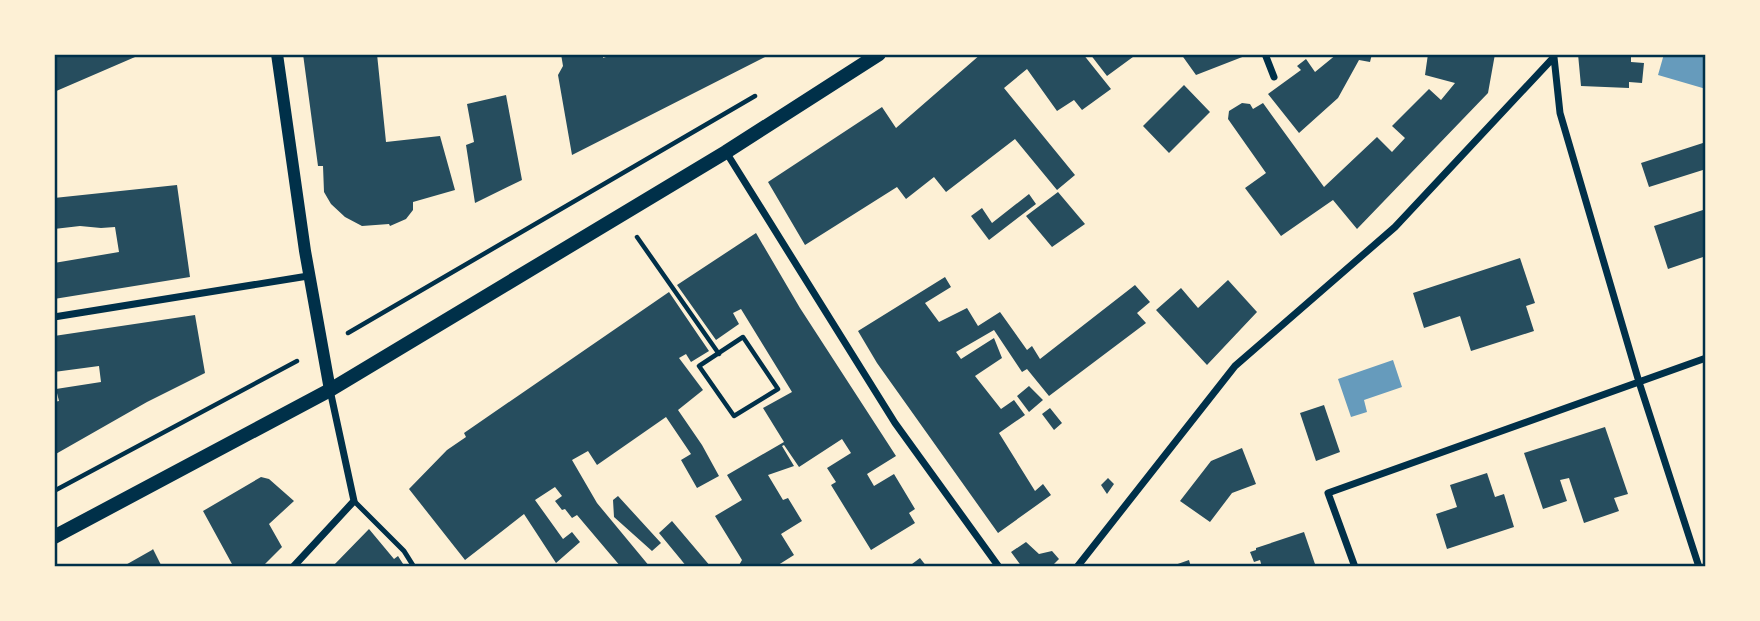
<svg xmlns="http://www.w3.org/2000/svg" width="1760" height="621" font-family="Cabin,sans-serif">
<rect width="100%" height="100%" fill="#fdf0d5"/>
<path fill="#669bbc" d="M1664 54 1706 55V89L1658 75Z
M1393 360 1402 387 1364 400 1367 412 1351 417 1338 379Z"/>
<path fill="#264d5e" d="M54 54H142L54 92Z
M303 54H377L386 142 440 136 455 190 413 202V210L406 219 390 226 389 224 362 226 345 217 331 204 324 192 323 166H318Z
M561 54H603V58L615 54H771L572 155 558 75 563 66Z
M981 54H1083L1111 89 1082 110 1074 100 1057 111 1027 69 1004 88 1075 175 1057 190 1015 139 946 192 934 177 906 199 897 187 805 245 768 182 882 107 896 128Z
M1090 54H1137L1107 76Z
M1181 54H1250L1196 75Z
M1337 54H1372L1370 62 1359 60 1338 98 1299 133 1268 94 1301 70 1297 66 1306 59 1315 72Z
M1428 54H1495L1488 93 1357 229 1333 200 1281 236 1245 188 1266 173 1228 119 1229 111 1242 103 1250 104 1253 109 1263 103 1324 187 1377 137 1392 152 1405 138 1392 126 1429 89 1441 100 1455 83 1425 75Z
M1578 54H1631V62L1644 63 1642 83 1629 82V88L1581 86Z
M1184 85 1210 112 1169 153 1143 126Z
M506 95 522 180 475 203 466 145 474 142 467 104Z
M1706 142V169L1649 187 1641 163Z
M177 185 190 277 54 299V263L119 252 115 227 101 228 80 226 54 229V198Z
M1058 192 1085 224 1052 247 1026 216Z
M1029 194 1036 204 989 240 971 216 982 208 992 223Z
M1706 209V256L1668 269 1654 226Z
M756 233 800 308 896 456 867 474 874 486 894 474 915 509 909 513 915 523 871 550 831 485 836 482 827 468 851 453 842 439 799 467 784 445 782 446 794 466 768 475 783 500 788 498 802 521 781 534 794 555 775 567H738L742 560 715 516 742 500 727 475 784 442 763 408 792 392 741 309 733 313 739 324 716 340 677 285Z
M1520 258 1535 303 1526 306 1534 331 1471 351 1460 316 1424 328 1413 293Z
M945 277 951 287 925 303 939 322 967 308 978 326 1000 312 1027 350 1032 346 1040 359 1135 285 1150 302 1137 313 1146 323 1049 396 1027 369 1022 372 994 330 956 352 961 359 994 338 1002 358 975 376 1001 409 1014 400 1025 415 999 433 1035 491 1043 484 1051 495 998 533 877 363 858 331Z
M1228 280 1257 312 1207 365 1156 310 1181 288 1198 308Z
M669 292 709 351 691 362 686 354 679 358 703 390 678 410 702 445 719 476 697 488 681 460 691 454 666 417 597 465 588 451 572 460 597 503 650 567H621L577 515 572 518 565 509 562 510 555 501 562 496 555 487 535 500 563 539 572 532 580 542 556 563 524 514 465 560 409 489 447 450 466 437 464 433Z
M195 315 205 373 147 402 54 455V402L59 401 56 389 101 382 99 366 54 372V336Z
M1029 386 1043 400 1029 412 1017 396Z
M1324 405 1340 452 1316 461 1300 413Z
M1050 408 1062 423 1054 430 1042 414Z
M1605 427 1628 494 1614 498 1619 511 1584 523 1569 478 1560 480 1567 501 1543 509 1524 453Z
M1242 448 1256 484 1232 493 1210 522 1180 501 1211 461Z
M1487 473 1495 497 1504 494 1514 527 1447 549 1436 514 1457 507 1450 485Z
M261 477 269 479 294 501 269 524 282 547 262 567H229L232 564 203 511Z
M1108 478 1114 484 1107 494 1101 485Z
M618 496 661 543 652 551 614 517 613 500Z
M672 521 711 567H687L659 533Z
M369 529 394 559 398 556 405 567H332Z
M1304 532 1316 567H1262L1260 560 1254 562 1250 552 1256 550V548Z
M1026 542 1039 554 1052 551 1059 559 1051 567H1022L1011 552Z
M153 549 162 567H122L152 550Z
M920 558 927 567H908Z
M1189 560 1191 567H1172V566Z"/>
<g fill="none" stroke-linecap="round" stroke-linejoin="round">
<path stroke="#003049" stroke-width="4.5" d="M637 237 719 354
M348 333 755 96
M743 337 778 389 734 416 699 366Z
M54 491 297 361"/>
<path stroke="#003049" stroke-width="5" d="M354 501 404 551 414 567"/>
<path stroke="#003049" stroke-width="7" d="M1265 54 1274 77
M1554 57 1560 113 1639 382 1699 567
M726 152 895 423 999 567
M54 317 308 276
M293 567 354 501 330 390
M1077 567 1235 366 1395 227 1554 57 1553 54
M1355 567 1328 493 1706 358"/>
<path stroke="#003049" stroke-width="12" d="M277 54 305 251 330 390"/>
<path stroke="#003049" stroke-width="14" d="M54 537 330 390 726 152 879 54"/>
</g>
<rect width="1760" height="621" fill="none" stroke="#fdf0d5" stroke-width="112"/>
<rect x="56" y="56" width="1648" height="509" fill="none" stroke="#003049" stroke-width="2.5"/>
</svg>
